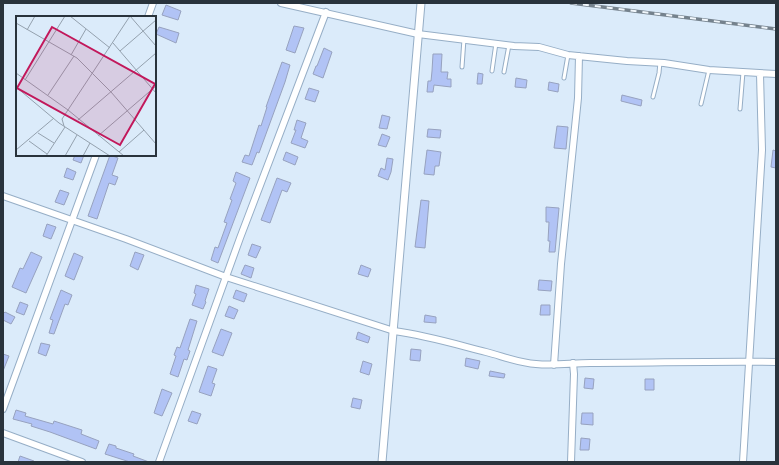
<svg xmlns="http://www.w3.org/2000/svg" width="779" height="465" font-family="Karla,sans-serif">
<rect width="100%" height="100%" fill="#dbebfa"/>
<path fill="#b1c3f5" stroke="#97a2bf" d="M166 5 181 11 178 20 162 15Z
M294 26 304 28 295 53 286 50Z
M159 27 179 33 176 43 156 34Z
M324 48 332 52 323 78 313 74 316 66H317Z
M433 54H442L441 72H448L447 79H451V87L434 85 433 92H427L428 81H431L432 71Z
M282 62 290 65 285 82 259 153 257 152 252 165 242 162 245 155 249 156 259 125 261 126 267 107H266Z
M478 73 483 74 482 84H477Z
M516 78 527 80 526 88 515 87Z
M549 82 559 84 558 92 548 90Z
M309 88 319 91 315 102 305 99Z
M622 95 642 100 641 106 621 101Z
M382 115 390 117 387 129 379 128Z
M297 120 306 123 301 138 308 141 305 148 291 143 296 130H294Z
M557 126 568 127 566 149 554 148Z
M428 129 441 130 440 138 427 137Z
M382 134 390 137 386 147 378 145Z
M427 150 441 152 439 166H435L434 175 424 174Z
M773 150 776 151V168L771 167Z
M286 152 298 157 295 165 283 160Z
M75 155H84L81 163 73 160Z
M110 155 118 158 112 175 118 177 115 185 109 183 97 219 88 216Z
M387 158 393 159 391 172 388 180 378 176 381 168 385 170Z
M67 168 76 172 73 180 64 177Z
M236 172 250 178 218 263 211 260 215 247 218 248 227 223 224 222 232 200 230 199 236 183 233 181Z
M277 178 291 183 287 192 282 190 270 223 261 220Z
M60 190 69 193 64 205 55 202Z
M421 200 429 201 425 248 415 247Z
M546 207 559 208 555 252H549L550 241H548L549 222H546Z
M47 224 56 227 51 239 43 236Z
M252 244 261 247 256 258 248 255Z
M31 252 42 257 26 293 12 287 20 268 23 269Z
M135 252 144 255 138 270 130 266Z
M74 253 83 257 74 280 65 276Z
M245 265 254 268 251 278 241 274Z
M361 265 371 269 368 277 358 274Z
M539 280 552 281 551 291 538 290Z
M196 285 209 289 205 301 206 302 203 309 192 305 196 294 194 293Z
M61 290 72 295 68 305 65 304 54 334 49 333 53 320 50 319Z
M236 290 247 294 244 302 233 298Z
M20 302 28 305 24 315 16 312Z
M541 305H550V315H540Z
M229 306 238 310 234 319 225 316Z
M5 312 15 317 11 324 3 320V314Z
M425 315 436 317V323L424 322Z
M190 319 197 321 188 350 190 351 187 360 184 359 178 377 170 374 176 356 174 355 177 347 180 348Z
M221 329 232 333 223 356 212 352Z
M358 332 370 337 368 343 356 339Z
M41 343 50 345 46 356 38 353Z
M411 349 421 350 420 361 410 360Z
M3 354 9 356 3 371Z
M466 358 480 361 478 369 465 366Z
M363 361 372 364 369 375 360 372Z
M208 366 217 369 212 383 215 384 211 396 199 392Z
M490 371 505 374 504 378 489 376Z
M585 378 594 379 593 389 584 388Z
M645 379H654V390H645Z
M162 389 172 393 162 416 154 413Z
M353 398 362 400 360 409 351 407Z
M16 410 26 413 25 416 53 424 54 421 82 430 81 434 99 441 96 449 50 432 31 426 32 424 13 419Z
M192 411 201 414 197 424 188 421Z
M582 413H593V425L581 424Z
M581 438 590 439 589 450H580Z
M109 444 116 446V448L134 454 133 456 149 462H130L105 454Z
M20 456 34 461V462H18Z"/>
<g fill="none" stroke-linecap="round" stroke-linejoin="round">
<defs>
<path id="service" d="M462 67 464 39
M492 71 496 43
M504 72 509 45
M564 78 568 55
M653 97 659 73 660 62
M701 104 709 70
M740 109 743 72"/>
<path id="minor" d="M281 3 418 34 514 46 539 47 568 55 627 61 664 63 709 70 776 74
M148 17 153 3
M3 196 126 239 226 277 394 331C425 335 455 344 486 352 502 356 519 363 536 364 554 366 572 363 590 363 652 363 714 361 776 362
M554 365 561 264 578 98 579 56
M3 409 96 155
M3 433 82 462
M159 462 240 238 326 12
M571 462 574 374 573 363
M743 462 762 150 760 74"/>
<path id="tertiary" d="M382 462 421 3"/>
</defs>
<use href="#service" stroke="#96aec6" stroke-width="5"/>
<use href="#minor" stroke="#96aec6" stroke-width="8"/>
<use href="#tertiary" stroke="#96aec6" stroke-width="9"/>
<use href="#service" stroke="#fff" stroke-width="3"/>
<use href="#minor" stroke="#fff" stroke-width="6"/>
<use href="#tertiary" stroke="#fff" stroke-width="7"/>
<defs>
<path id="rail" d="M571 3 776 29"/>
</defs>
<use href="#rail" stroke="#75828d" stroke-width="3.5"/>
<use href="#rail" stroke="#f1f7fc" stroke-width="2" stroke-dasharray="6" stroke-linecap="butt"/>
</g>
<g transform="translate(16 16)">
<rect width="140" height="140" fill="#dbebfa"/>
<path fill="none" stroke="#94a1ae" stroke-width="1" d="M54 0 94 32M0 7 61 42 95 76 140 128M11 14 19 0M97 27 140 77M104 35 140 4M55 39 70 13M0 57 52 94 108 140M9 64 49 0M0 71 43 107 94 140M32 79 58 40M62 104 140 37M48 110 46 103 114 0 140 30M22 117 38 127M82 120 140 70M13 125 31 138M0 134 38 102M103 136 128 114M30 140 49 111M49 140 61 119M67 140 74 127"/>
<path fill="#c2185b" fill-opacity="0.15" stroke="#c2185b" stroke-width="2" d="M36 11 139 68 104 129 1 72Z"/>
<rect width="140" height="140" fill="none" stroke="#29333c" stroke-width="2"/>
</g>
<rect width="779" height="465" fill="none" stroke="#29333c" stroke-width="8"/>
</svg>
